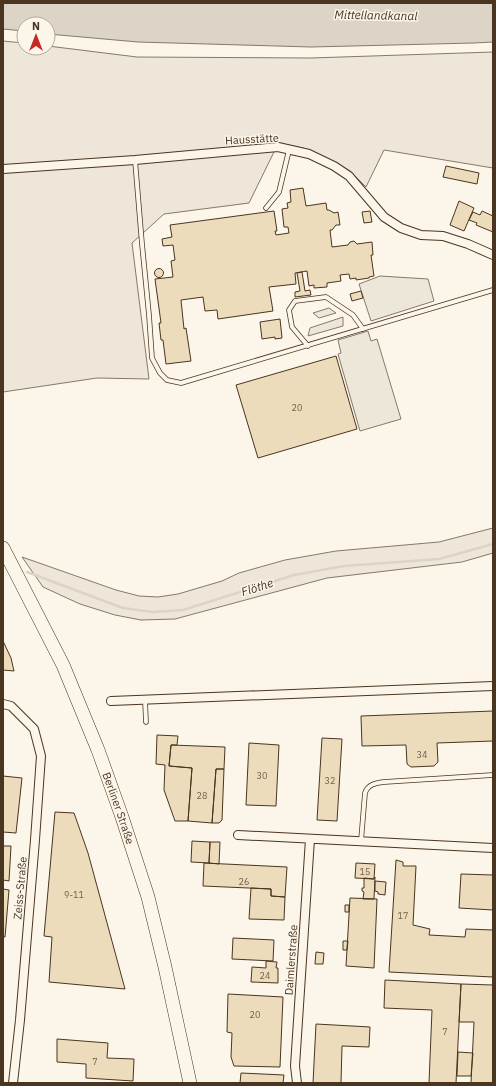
<svg xmlns="http://www.w3.org/2000/svg" width="496" height="1086" font-family="'IBM Plex Sans',sans-serif">
<rect width="100%" height="100%" fill="#fbf6e9"/>
<path fill="#ede6d9" stroke="#887966" d="M3 41 24 43V48H48V46L137 57 311 58 493 52V168L384 150 366 187 350 171 320 155 303 148 279 143 274 152 249 203 164 214 132 243 149 379 97 378 3 392Z
M493 528V553L462 562 327 578 175 619 141 620 115 615 80 604 43 587 22 557 116 590 139 596 158 597 178 594 222 581 239 573 285 560 336 551 439 542Z"/>
<path fill="#ede7d9" stroke="#887966" d="M380 276 428 279 434 301 371 321 359 284Z
M329 308 336 313 319 318 313 313Z
M343 317V326L308 336 310 328Z
M368 331 371 341 377 339 401 419 360 431 338 354 341 353 338 340Z"/>
<path fill="#dcd4c6" stroke="#887966" d="M3 3H493V42L474 43 311 47 138 42 48 34V24H24V31L3 29Z"/>
<g fill="none" stroke-linecap="round" stroke-linejoin="round">
<path stroke="#dcd4c6" stroke-width="2.5" d="M27 572 123 608 152 612 183 610 294 575 344 566 439 559 493 544"/>
</g>
<path fill="#ecdcbc" stroke="#4a3520" d="M446 166 479 173 477 184 443 177Z
M303 188 306 206 326 203 327 210H329L334 213 338 212 340 225H336L332 230H330L332 247 348 245 350 242 354 241 357 244 372 242 373 255H371L374 276 369 277V278L356 280V278L350 279 349 274 340 275 341 281 327 283V287L314 288V285L309 286 307 271 295 273 296 284 269 287 273 311 218 319 217 310 205 311 203 297 181 300 184 329 186 328 191 361 166 364 163 340H161L159 323H161L155 279 173 277 171 261 175 260 173 245 163 246 162 239 172 237 170 225 274 211 277 231H275L276 235 289 233 288 227H284L282 209 288 208 287 203 291 202 290 190Z
M459 201 474 208 464 231 450 225Z
M370 211 372 222 364 223 362 212Z
M482 211 493 216V232L476 225 477 223 469 220 473 212 480 215Z
M154.5 273a4.5 4.5 0 1 1 9 0a4.5 4.5 0 1 1-9 0Z
M302 272 305 291 310 290 311 295 295 297V292L300 291 297 273Z
M361 291 363 298 352 301 350 294Z
M280 319 282 338 275 339V337L262 339 260 322Z
M336 356 357 429 258 458 236 385Z
M3 641 11 658 14 671 3 670Z
M493 711V741L437 743 438 762 434 766 411 767 407 764 406 745 362 746 361 716Z
M157 735 178 736 177 745H171L169 766 192 768 188 821H175L164 790 165 765 156 764Z
M322 738 342 739 337 821 317 820Z
M249 743 279 745 276 806 246 805Z
M171 745 225 747 224 769H216L212 823 188 821 192 768 169 766Z
M216 769H224L222 820 219 823H212Z
M3 776 22 778 16 833 3 832Z
M55 812 74 813 88 853 125 989 49 982 52 937 44 936Z
M192 841 210 842 209 863 191 862Z
M210 842H220L219 864 209 863Z
M3 846H11L9 881 3 880Z
M396 860 403 862V866H416L413 925 430 929 429 935 465 937 466 929 493 930V977L389 972Z
M204 863 287 867 285 897 271 896V889L203 886Z
M356 863 375 864 374 879 355 878Z
M461 874 493 875V910L459 908Z
M375 877 374 899H363L364 892 362 891V888H364V878L374 879Z
M375 881 386 882 385 895 378 894V892L375 891Z
M251 888 271 889V896L285 897 284 920 249 919Z
M3 889 9 890 5 937H3Z
M350 898 377 899 374 968 346 966Z
M345 905H349V912H345Z
M233 938 274 940 273 961 232 959Z
M343 941H348L347 950H343Z
M316 952 324 953 323 964H315Z
M266 961 277 962 276 968H278V983L251 982 252 967 266 968Z
M385 980 461 984 456 1083H429L432 1010 384 1008Z
M461 984 493 985V1083H471L474 1022H459Z
M228 994 283 997 280 1067 234 1066 231 1057 232 1033 227 1032Z
M316 1024 370 1027 369 1047 342 1046 341 1083H313Z
M57 1039 108 1043 107 1058 134 1059 133 1081 86 1078V1064L57 1062Z
M458 1052 473 1053 471 1076H457Z
M241 1073 284 1075 283 1083H240Z"/>
<g fill="none" stroke-linecap="round" stroke-linejoin="round">
<defs>
<path id="lane" d="M135 160 142 244 149 315 152 358 160 373 167 380 181 383 493 290
M266 208 279 192 289 150
M308 346 292 327 289 310 295 301 326 297 353 315 363 329
M145 700 146 722
M361 841 365 793C368 784 376 783 384 782L493 775"/>
<path id="street" d="M3 169 135 160 278 147 309 154 334 166 349 176 384 217 401 228 421 235 443 236 468 244 493 255
M111 701 493 686
M3 704 11 706 34 729 41 756 35 840 20 1020 13 1083
M238 835C323 840 408 843 493 848
M297 1083 295 1066 310 839"/>
<g id="primary">
<path id="s1" d="M3 548 63 665 98 750 122 817 148 897 165 967 190 1083"/>
</g>
</defs>
<use href="#lane" stroke="#4a3520" stroke-width="5.5"/>
<use href="#street" stroke="#4a3520" stroke-width="10"/>
<use href="#primary" stroke="#4a3520" stroke-width="14"/>
<use href="#lane" stroke="#fbf6e9" stroke-width="4"/>
<use href="#street" stroke="#fbf6e9" stroke-width="8"/>
<use href="#primary" stroke="#fbf6e9" stroke-width="13"/>
</g>
<g text-anchor="middle" dominant-baseline="central" stroke-width="3" stroke-linejoin="round" paint-order="stroke">
<g font-size="9" fill="#725f47">
<text x="297" y="407">20</text>
<text x="422" y="754">34</text>
<text x="262" y="775">30</text>
<text x="330" y="780">32</text>
<text x="202" y="795">28</text>
<text x="365" y="871">15</text>
<text x="244" y="881">26</text>
<text x="74" y="894">9-11</text>
<text x="403" y="915">17</text>
<text x="265" y="975">24</text>
<text x="255" y="1014">20</text>
<text x="445" y="1031">7</text>
<text x="95" y="1061">7</text>
</g>
<g font-size="11" fill="#4a3520" stroke="#fbf6e9">
<text transform="translate(252 139) rotate(-3)">Hausstätte</text>
<text stroke="none"><textPath href="#s1" startOffset="285">Berliner Straße</textPath></text>
<text transform="translate(20 888) rotate(-85)">Zeiss-Straße</text>
<text transform="translate(291 960) rotate(-86)">Daimlerstraße</text>
</g>
<g font-size="12" font-style="italic" fill="#4a3520" stroke="#fbf6e9">
<text transform="translate(376 15) rotate(1)">Mittellandkanal</text>
<text transform="translate(257 587) rotate(-18)">Flöthe</text>
</g>
</g>
<rect width="496" height="1086" fill="none" stroke="#4a3520" stroke-width="8"/>
<g transform="translate(36 36)"><circle r="19" fill="#fbf6e9" stroke="#b4a999"/>
<path d="M0-3L7 15L0 10L-7 15Z" fill="#c62828"/>
<text y="-6" font-size="11" font-weight="bold" text-anchor="middle" fill="#4a3520">N</text>
</g>
</svg>
